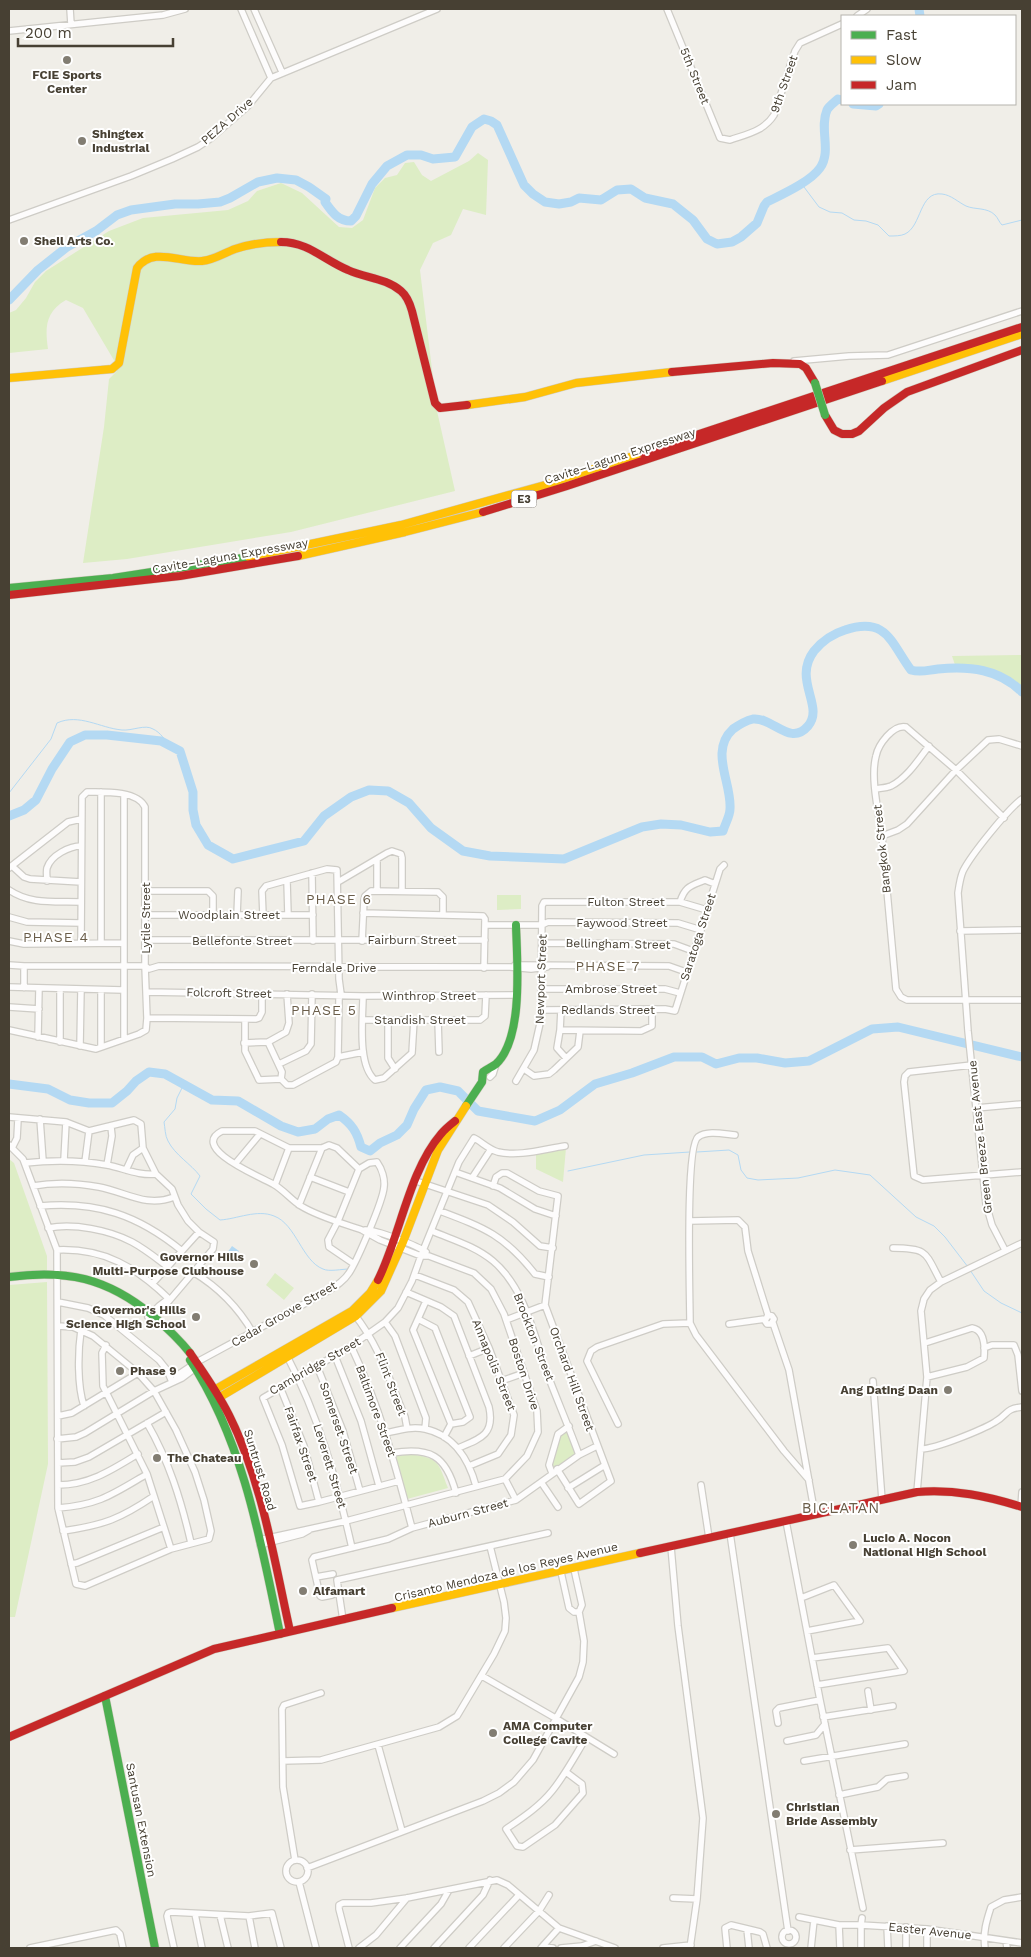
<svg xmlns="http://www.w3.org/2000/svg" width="1031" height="1957" font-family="'Work Sans',sans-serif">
<rect width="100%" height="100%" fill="#f0eee8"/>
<path fill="#ddedc5" d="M478 153 488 160 486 215 463 209 451 235 433 243 420 270 437 411 455 491 291 532 127 559 83 563 104 427 109 379 117 371 115 362 83 308 66 300C45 312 45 328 48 349L9 353V313L16 310 26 298 35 282 46 271 109 231 143 218 228 210 248 201 257 191 281 183 302 193 339 227 352 228 363 220 375 188 385 178 397 175 405 163 414 162 422 175 431 181 469 161Z
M1022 655V692C1003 672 983 669 956 668L952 656Z
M497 895H521V909L497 910Z
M566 1148 563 1182 536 1169V1153Z
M9 1159 14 1163 47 1256V1270L9 1274Z
M275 1273 294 1288 284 1300 266 1285Z
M47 1282 48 1464 15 1617H9V1285Z
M567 1432 576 1453 555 1469 552 1464 561 1436Z
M411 1454C440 1459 438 1462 448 1488L407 1499 396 1456Z"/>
<path fill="#b4d9f3" d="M232 1246 239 1251 231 1261H229L225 1256Z"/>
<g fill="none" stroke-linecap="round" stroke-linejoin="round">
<path stroke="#b4d9f3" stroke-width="1" d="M801 183 819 207 830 212 842 213 854 220 866 221 878 225 889 236C894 236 901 236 905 234 922 226 919 191 942 194 951 195 958 202 966 206 975 210 987 207 995 215 998 218 999 222 1002 225L1022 220
M9 793 51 739 57 723C79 713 100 728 122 730 132 731 145 724 153 729 160 732 166 741 170 746
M184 1084 177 1098 175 1109 164 1122C165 1127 165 1136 168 1141 175 1155 191 1164 200 1176L191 1194 206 1209 220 1220C237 1219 257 1209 274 1216 296 1224 302 1261 323 1269 329 1272 342 1269 349 1269
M697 1152 729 1150 738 1155 741 1170 747 1178 758 1180 798 1178 835 1170 870 1175 916 1217 934 1226 945 1237 968 1267
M568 1171 644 1155 690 1152
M970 1270 984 1291 1001 1303 1022 1313"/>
<path stroke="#b4d9f3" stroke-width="9" d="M919 9 920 16
M853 104 876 106 879 104
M9 300 38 270 67 247 96 231 117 215 131 210 175 204H198L220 202 230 198 258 182 277 178 296 180 309 187 326 199 325 202C332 212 338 221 351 221L356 216 372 184 387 166 407 155H421L433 159 455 157 472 127 484 119 491 121 497 125 524 185 533 194 545 202 559 204 571 202 579 198 601 200 617 190 631 189 645 198 673 204 693 220 707 239 717 244 732 242 741 237 757 223 764 206 767 202C783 194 810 182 820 168 832 151 819 129 827 110 829 106 835 102 838 99L842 100
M9 816 24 810 36 800 52 769 70 742 85 735H107L161 741 180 751 193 792V810L196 825 208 845 233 859 304 841 324 816 351 797 369 790 388 791 409 803 431 828 463 851 490 856 564 859 642 827 661 824 681 825 710 832 723 831C725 824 730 816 730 809 732 783 709 751 733 729 740 724 745 721 753 719 773 717 790 747 808 726 825 706 792 680 814 651 823 640 832 634 845 630 887 616 891 643 911 670 921 673 928 670 938 669 970 666 999 669 1022 692
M9 1084 48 1089 70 1100 89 1103H112L127 1091 136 1081 149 1072 165 1074 212 1100 238 1101 281 1126 298 1132 315 1129 328 1119 339 1115C352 1124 357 1132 361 1147L370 1151 380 1143 397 1135 407 1125 414 1109 426 1090 440 1087 458 1091 478 1111 535 1121 560 1110 595 1084 632 1073 674 1057H702L716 1064 739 1058H757L785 1063 809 1061 872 1029 898 1027 1022 1057"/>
<path stroke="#cecbc4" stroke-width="5.5" stroke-dasharray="5.5 3" stroke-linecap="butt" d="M791 1947V1948"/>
<defs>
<path id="street" d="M70 9 71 24
M241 9 271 78
M254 9 282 72
M667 9 720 138 730 140C747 134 764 131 774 115L795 51 800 43 842 24
M857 16 867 9
M9 31 163 15 185 9
M9 220 131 176 172 159 198 147 210 139 248 106 271 78 437 9
M794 361 849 356 888 355 1022 311
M875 789C881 788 886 788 891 786 907 778 919 759 929 746
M1004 818 956 770 906 727C893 724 878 745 876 756 870 778 879 814 882 836 887 887 891 938 896 989L901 997 907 1000H1022
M882 836 898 830 907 824 956 770 988 740 999 739 1022 746
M377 860V890
M12 866 24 877 30 879 81 882
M9 868 68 822 81 819
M312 873 313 941
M47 881C47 876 46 872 47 868 51 855 70 846 81 846
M287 881 288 915
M338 882 387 853 392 851 401 854 402 858V891
M9 890C31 905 55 901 81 902
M146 891H208L213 896V915
M680 902C685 886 691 886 705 880L715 884
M363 913 483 916 485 919 484 968
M145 915H313
M237 915 238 891
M9 917 27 922 81 923
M485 925H542L548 922 678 923 701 930
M960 931 1022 930
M145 940H485
M9 941 24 944 123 943
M362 941 364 900 365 896 371 891 438 892 443 897V915
M101 943V792
M542 943 674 944 693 951
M9 965 24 966H145L149 969 159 966 510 967 531 969 547 967
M515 965 669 966 686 972
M9 987 123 990
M24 988V966
M542 989H665L680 993
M101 990V1047
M147 992 363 996 516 995
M363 996C363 1017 357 1065 375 1080L384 1078 412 1053 414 1020
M9 1007 39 1009
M541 1010 665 1009 675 1011 720 869 724 865
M561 1010 560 1030 557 1048 566 1058
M147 1018 256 1019 259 1018 262 1012V994
M245 1019V1051L259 1080 281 1079 287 1085H293L336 1062 338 1057 339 999 341 994 339 979 337 870 327 869 266 886 262 891 263 915
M363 1020H480L485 1016 486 995
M388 1020V1058L395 1069
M438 1020 439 1052
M9 1030 96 1049 139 1034 146 1030 147 1018 145 966V807C137 790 103 792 87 792L82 797 81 943
M560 1030 641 1031 652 1026V1009
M38 1037 39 988
M124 1038V795
M60 1042V989
M268 1042 282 1072 281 1079
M244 1043 268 1042 286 1032 289 1023 287 994
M80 1046 81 989
M338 1057 363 1052
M279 1064 306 1051 311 1044 312 994
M972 1065 909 1072 905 1076 904 1082 914 1176 923 1180 1022 1172
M524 1069 534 1076 549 1074 554 1070 578 1047 580 1031
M490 1077 493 1074 496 1064
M516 1081 534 1050 541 1019 542 906 544 902H680L707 910
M976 1108 1022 1104
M9 1117 66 1122 89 1131 134 1120 141 1124 143 1148 156 1174 172 1189 178 1205 188 1221 199 1232 214 1242 213 1249 152 1321
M40 1119 43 1161
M735 1135C724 1134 707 1130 698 1137 685 1147 690 1298 690 1323L696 1335 784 1451 809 1480
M9 1145 23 1159 57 1250 58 1508 76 1584 85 1586 171 1549 209 1539 211 1531 204 1500 195 1472 176 1430 154 1391 138 1373 93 1336 73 1327 58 1326
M12 1148 17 1138 18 1119
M64 1160 66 1122
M85 1162 89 1131
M25 1163C52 1160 79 1160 107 1165 123 1168 139 1176 156 1174
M235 1164 260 1134
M107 1165 112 1136 111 1127
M126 1170 133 1155 143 1148
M455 1172 500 1188 535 1209 556 1216
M310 1177 349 1192
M472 1178 491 1149
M416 1181 488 1205 513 1222 540 1246 553 1248
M275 1185 289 1148
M33 1186C55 1182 77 1183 99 1187 126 1192 146 1208 174 1197
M493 1186 496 1177 502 1173H507L539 1191 558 1196 545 1305 611 1481 579 1504 557 1469
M299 1205 322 1148
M40 1206C97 1201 138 1215 182 1251
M440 1211C485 1228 504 1235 535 1274L549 1277
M690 1221 738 1220 745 1227 748 1251 768 1315 772 1316 774 1319 771 1324H767L765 1321 768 1315
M48 1228C74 1223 109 1230 132 1242 145 1249 156 1258 168 1267
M365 1230C375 1229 418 1246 426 1252
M432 1231C453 1240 475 1246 493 1261 525 1288 534 1335 547 1373 557 1400 569 1427 579 1455
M893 1248C929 1248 925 1253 941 1282
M57 1250C104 1248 136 1267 169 1299
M1005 1250 992 1225 986 1204 968 1031 958 893C959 886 960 878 963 871 971 855 1008 809 1022 799
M354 1264 329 1247 328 1240 338 1221 359 1169
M193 1272C218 1287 238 1307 253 1333
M415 1275 454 1290 468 1302 489 1348 514 1415 511 1435 498 1454 469 1466
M153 1283 199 1232
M406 1292 441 1307 454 1316 489 1407C495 1435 480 1439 458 1448
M426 1301 413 1330 451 1424 444 1437
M58 1302 88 1308 104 1315 159 1360 167 1370 172 1382
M354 1314C379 1345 390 1381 405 1417L407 1428
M148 1317 159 1306 167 1300
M418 1319 435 1328 470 1417 463 1422 451 1424
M506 1320 545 1305
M385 1322 395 1336 426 1418 425 1429
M773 1323 789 1370 815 1515
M729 1324 765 1319
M81 1330C78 1351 77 1385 84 1406
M925 1343 972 1328C985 1330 985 1346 984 1358L967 1367 927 1377
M106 1345 102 1353 103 1386 147 1474 171 1549
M351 1346C380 1407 395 1464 412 1528
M984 1348 992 1345H1014L1018 1355 1022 1391
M286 1354C320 1419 336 1478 352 1548
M335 1356 361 1421 379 1486
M469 1356 489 1348
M317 1366 343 1431 360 1491
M175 1380 179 1374 197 1362 328 1291C336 1286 344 1281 349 1273 357 1261 383 1201 384 1187 385 1179 382 1169 377 1162L369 1163 359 1169 337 1148 329 1145 322 1148H289L255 1131H222C188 1148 263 1178 273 1184 284 1190 291 1200 301 1206 319 1217 342 1223 362 1230L380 1240 421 1256H429L474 1273 491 1289 504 1314 537 1411 538 1432 527 1456 505 1479 346 1521 259 1540
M501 1381 524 1373
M873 1381 882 1500
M280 1387 304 1446 319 1502
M58 1416 72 1413 138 1373
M147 1423C169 1461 181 1500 191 1543
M618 1424 587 1361 591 1351 597 1347 663 1324 690 1323
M386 1433C399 1430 412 1426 425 1429 454 1435 469 1460 476 1486
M57 1439 76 1437 85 1433 154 1391 182 1378 198 1366
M921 1449C935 1449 982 1430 995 1422 1009 1414 1004 1409 1022 1407
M392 1453C430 1447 446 1455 456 1493
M58 1463 75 1462 89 1457 166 1412
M552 1473 549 1465 558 1434 569 1426
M505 1479 516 1500
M399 1481 319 1502 300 1506 282 1445 263 1398 351 1346 385 1322 398 1308 412 1281 422 1253 459 1162 474 1138C482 1142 488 1149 498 1152 519 1157 544 1149 565 1146
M541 1482 558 1507
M58 1485C89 1485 112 1470 138 1454
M701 1485 709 1538
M568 1488 605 1465
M917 1492 927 1377 921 1311 924 1299 930 1290 941 1282 1022 1243
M1021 1507 1022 1492
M58 1508C99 1505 113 1494 147 1474
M786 1521 820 1700 863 1908
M63 1531C104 1525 120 1519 154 1496
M730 1533 788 1931
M260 1545 302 1534 309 1530
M671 1547 678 1626 703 1818 697 1899 690 1948
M71 1564 77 1563 164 1527
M561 1572 569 1608 574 1612H579
M316 1577 333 1574
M332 1595 322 1597 320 1596 312 1560 314 1557 388 1539 412 1528 516 1500 579 1455 597 1446
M801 1598 834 1585 860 1621 807 1631
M343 1620 337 1580 548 1533
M812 1658 888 1648 904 1671 817 1685
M482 1676 557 1719 614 1754
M868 1691 871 1710
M823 1717 893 1706
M778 1723 776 1711 779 1708 820 1700
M787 1741 816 1735 825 1724
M378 1745 402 1831
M283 1761 321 1760 439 1727 457 1716 494 1654 505 1631 506 1618 504 1602 490 1546
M804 1761 905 1744
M566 1772 582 1784 583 1793 555 1825 523 1847 517 1846 506 1829C522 1818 539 1807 552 1791 565 1775 575 1756 586 1738
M839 1795 878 1787 887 1779 905 1776
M850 1850 943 1843
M295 1860 283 1787 282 1709 284 1705 321 1693
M286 1871a11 11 0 1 1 22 0a11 11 0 1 1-22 0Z
M307 1868 483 1801 499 1793 514 1782 533 1760 579 1677 583 1662 584 1641 579 1612 582 1605 574 1569
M299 1882 316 1948
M673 1898 697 1899
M195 1914 202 1948
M220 1915 228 1948
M249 1916 255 1948
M799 1917 839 1925H861L862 1918
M839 1925 840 1948
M887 1926 888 1948
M906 1927V1948
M747 1929 749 1948
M927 1929V1948
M782 1937a7 7 0 1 1 14 0a7 7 0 1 1-14 0Z
M1006 1941 1007 1948
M543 1947 553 1948
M30 1948 116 1930 120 1934 123 1948
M174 1948 167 1916 168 1913 171 1912 249 1916 272 1913 281 1948
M349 1948 339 1909V1905L343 1903H371L407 1898 497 1880 508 1885 559 1928 615 1948
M359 1948 376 1935 407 1898
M400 1948 441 1904 449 1890
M434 1948 483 1895 490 1880
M469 1948 519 1895
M504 1948 539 1911 549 1895
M541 1948 559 1928
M561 1948 582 1946 596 1941
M663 1948 691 1945
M727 1948 725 1928 731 1925 760 1932 763 1934 767 1948
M811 1948 814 1920
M861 1948V1925L927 1929 1022 1943
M985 1948C983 1933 986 1922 991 1907L1004 1900 1022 1897"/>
<path id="fast" d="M9 588 113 578 249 557
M466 1106 482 1082 483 1072C487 1069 492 1067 496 1064 524 1038 517 961 516 925
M9 1277C66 1269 107 1278 152 1315 166 1327 179 1339 190 1353
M190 1360C243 1440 261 1542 280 1634
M105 1696 155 1948"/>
<path id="slow" d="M9 378 112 369 119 363 137 268C153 246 180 263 202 261 214 260 224 253 235 249 250 244 265 242 281 242
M882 381 1022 334
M467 405 525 397 576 383 672 372
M298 556 405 532 483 512
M249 557 401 525 545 485 642 453
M216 1389 352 1311 370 1293 378 1280
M220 1397 356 1316 381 1291 403 1242 438 1150 466 1106
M392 1608 640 1553"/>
<path id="jam" d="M281 242C308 242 324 260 348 270 365 278 386 278 401 291 407 296 410 304 412 311L435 403 440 408 467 405
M672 372 773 363 800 364 806 368 815 383
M825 415 834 430 842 434H852L859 431 884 408 907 392 1022 350
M642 453 1022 327
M483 512 567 486 882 381
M9 595 180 576 298 556
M378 1280C400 1236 409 1171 441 1134 445 1129 450 1125 455 1121
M190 1353C204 1373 218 1393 229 1415 262 1481 274 1559 290 1631
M640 1553 917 1492C954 1489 987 1496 1022 1507
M9 1737 214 1649 392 1608"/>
</defs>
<use href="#street" stroke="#ceccc6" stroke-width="8"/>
<use href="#fast" stroke="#d0cbbe" stroke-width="9"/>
<use href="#slow" stroke="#d0cbbe" stroke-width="9"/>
<use href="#jam" stroke="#d0cbbe" stroke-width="9"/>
<use href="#street" stroke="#fdfcfc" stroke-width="5.5"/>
<use href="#fast" stroke="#4caf50" stroke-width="8"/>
<use href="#slow" stroke="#ffc107" stroke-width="8"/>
<use href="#jam" stroke="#c62828" stroke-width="8"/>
<defs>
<path id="fast-bridge" d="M815 383 825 415"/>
</defs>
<use href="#fast-bridge" stroke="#d0cbbe" stroke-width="9" stroke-linecap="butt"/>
<use href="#fast-bridge" stroke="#4caf50" stroke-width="8"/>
</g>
<g fill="#827d72" stroke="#fff" stroke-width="2">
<circle cx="67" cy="60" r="5"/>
<circle cx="82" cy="141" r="5"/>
<circle cx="24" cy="241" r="5"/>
<circle cx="254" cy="1264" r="5"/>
<circle cx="196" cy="1317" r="5"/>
<circle cx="120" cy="1371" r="5"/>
<circle cx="948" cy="1390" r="5"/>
<circle cx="157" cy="1458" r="5"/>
<circle cx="853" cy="1545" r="5"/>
<circle cx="303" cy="1591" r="5"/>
<circle cx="493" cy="1733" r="5"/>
<circle cx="776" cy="1814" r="5"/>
</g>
<g text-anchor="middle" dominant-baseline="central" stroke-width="4" stroke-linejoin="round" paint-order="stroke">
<rect fill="#fff" stroke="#7e7970" stroke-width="1" x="511.5" y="490.5" width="25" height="17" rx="4"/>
<g font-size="11" font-weight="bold" fill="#474033">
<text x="524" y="499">E3</text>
</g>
<g font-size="12" font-weight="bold" fill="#474033" stroke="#fff" text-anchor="start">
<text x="67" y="75" text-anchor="middle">FCIE Sports<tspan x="67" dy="14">Center</tspan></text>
<text x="92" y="134">Shingtex<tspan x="92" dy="14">Industrial</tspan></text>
<text x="34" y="241">Shell Arts Co.</text>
<text x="244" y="1257" text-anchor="end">Governor Hills<tspan x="244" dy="14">Multi-Purpose Clubhouse</tspan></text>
<text x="186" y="1310" text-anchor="end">Governor's Hills<tspan x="186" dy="14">Science High School</tspan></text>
<text x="130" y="1371">Phase 9</text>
<text x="938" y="1390" text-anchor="end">Ang Dating Daan</text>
<text x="167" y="1458">The Chateau</text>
<text x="863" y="1538">Lucio A. Nocon<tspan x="863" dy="14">National High School</tspan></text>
<text x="313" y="1591">Alfamart</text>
<text x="503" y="1726">AMA Computer<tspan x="503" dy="14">College Cavite</tspan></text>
<text x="786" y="1807">Christian<tspan x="786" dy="14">Bride Assembly</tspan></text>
</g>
<g font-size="12" fill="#474033" stroke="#fff">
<text transform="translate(695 76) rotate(68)">5th Street</text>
<text transform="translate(784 84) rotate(-71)">9th Street</text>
<text transform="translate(227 121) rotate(-41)">PEZA Drive</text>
<text transform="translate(620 456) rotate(-18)">Cavite–Laguna Expressway</text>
<text transform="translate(230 556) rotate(-10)">Cavite–Laguna Expressway</text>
<text transform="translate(882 849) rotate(-96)">Bangkok Street</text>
<text x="626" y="902">Fulton Street</text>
<text x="229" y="915">Woodplain Street</text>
<text transform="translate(146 918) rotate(-90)">Lytile Street</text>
<text x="622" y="923">Faywood Street</text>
<text transform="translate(698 937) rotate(-72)">Saratoga Street</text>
<text x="412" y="940">Fairburn Street</text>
<text x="242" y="941">Bellefonte Street</text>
<text transform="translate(618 944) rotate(1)">Bellingham Street</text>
<text x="334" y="968">Ferndale Drive</text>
<text transform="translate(541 979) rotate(-88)">Newport Street</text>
<text x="611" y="989">Ambrose Street</text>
<text transform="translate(229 993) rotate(1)">Folcroft Street</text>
<text x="429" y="996">Winthrop Street</text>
<text x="608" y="1010">Redlands Street</text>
<text x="420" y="1020">Standish Street</text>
<text transform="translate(980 1137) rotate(-96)">Green Breeze East Avenue</text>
<text transform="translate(284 1314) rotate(-30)">Cedar Groove Street</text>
<text transform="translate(534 1337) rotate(69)">Brockton Street</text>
<text transform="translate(494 1365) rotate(68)">Annapolis Street</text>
<text transform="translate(315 1366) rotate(-30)">Cambridge Street</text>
<text transform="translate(524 1374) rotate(72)">Boston Drive</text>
<text transform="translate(572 1379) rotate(70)">Orchard Hill Street</text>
<text transform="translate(391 1384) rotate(69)">Flint Street</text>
<text transform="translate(376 1411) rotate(70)">Baltimore Street</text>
<text transform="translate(339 1428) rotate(71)">Somerset Street</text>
<text transform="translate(301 1444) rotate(71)">Fairfax Street</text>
<text transform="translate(330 1466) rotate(73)">Leverett Street</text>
<text transform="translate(260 1470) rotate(73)">Suntrust Road</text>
<text transform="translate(468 1513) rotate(-15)">Auburn Street</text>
<text transform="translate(506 1572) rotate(-13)">Crisanto Mendoza de los Reyes Avenue</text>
<text transform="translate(141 1820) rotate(79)">Santusan Extension</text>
<text transform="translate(930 1931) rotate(6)">Easter Avenue</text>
</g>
<g font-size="14" letter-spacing="1" fill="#6b5e4a" stroke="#fff">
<text x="339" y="899">PHASE 6</text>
<text x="56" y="937">PHASE 4</text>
<text x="608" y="966">PHASE 7</text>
<text x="324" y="1010">PHASE 5</text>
</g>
<g font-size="15" letter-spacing="1" fill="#6b5e4a" stroke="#fff">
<text x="841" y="1508">BICLATAN</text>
</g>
</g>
<rect width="1031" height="1957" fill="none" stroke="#474033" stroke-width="20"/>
<rect x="841" y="15" width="175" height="90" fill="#ffffff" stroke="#b5b3ad"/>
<rect x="851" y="31" width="25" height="8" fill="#4caf50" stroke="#b5b3ad"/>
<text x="886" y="40" font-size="15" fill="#474033">Fast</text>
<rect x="851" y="56" width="25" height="8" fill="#ffc107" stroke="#b5b3ad"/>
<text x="886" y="65" font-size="15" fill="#474033">Slow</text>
<rect x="851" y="81" width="25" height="8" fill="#c62828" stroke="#b5b3ad"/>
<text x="886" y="90" font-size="15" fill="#474033">Jam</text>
<path d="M18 38v8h155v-8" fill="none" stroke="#474033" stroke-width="2.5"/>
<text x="25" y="38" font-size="15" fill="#474033" stroke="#ffffff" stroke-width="4" paint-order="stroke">200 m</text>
</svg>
